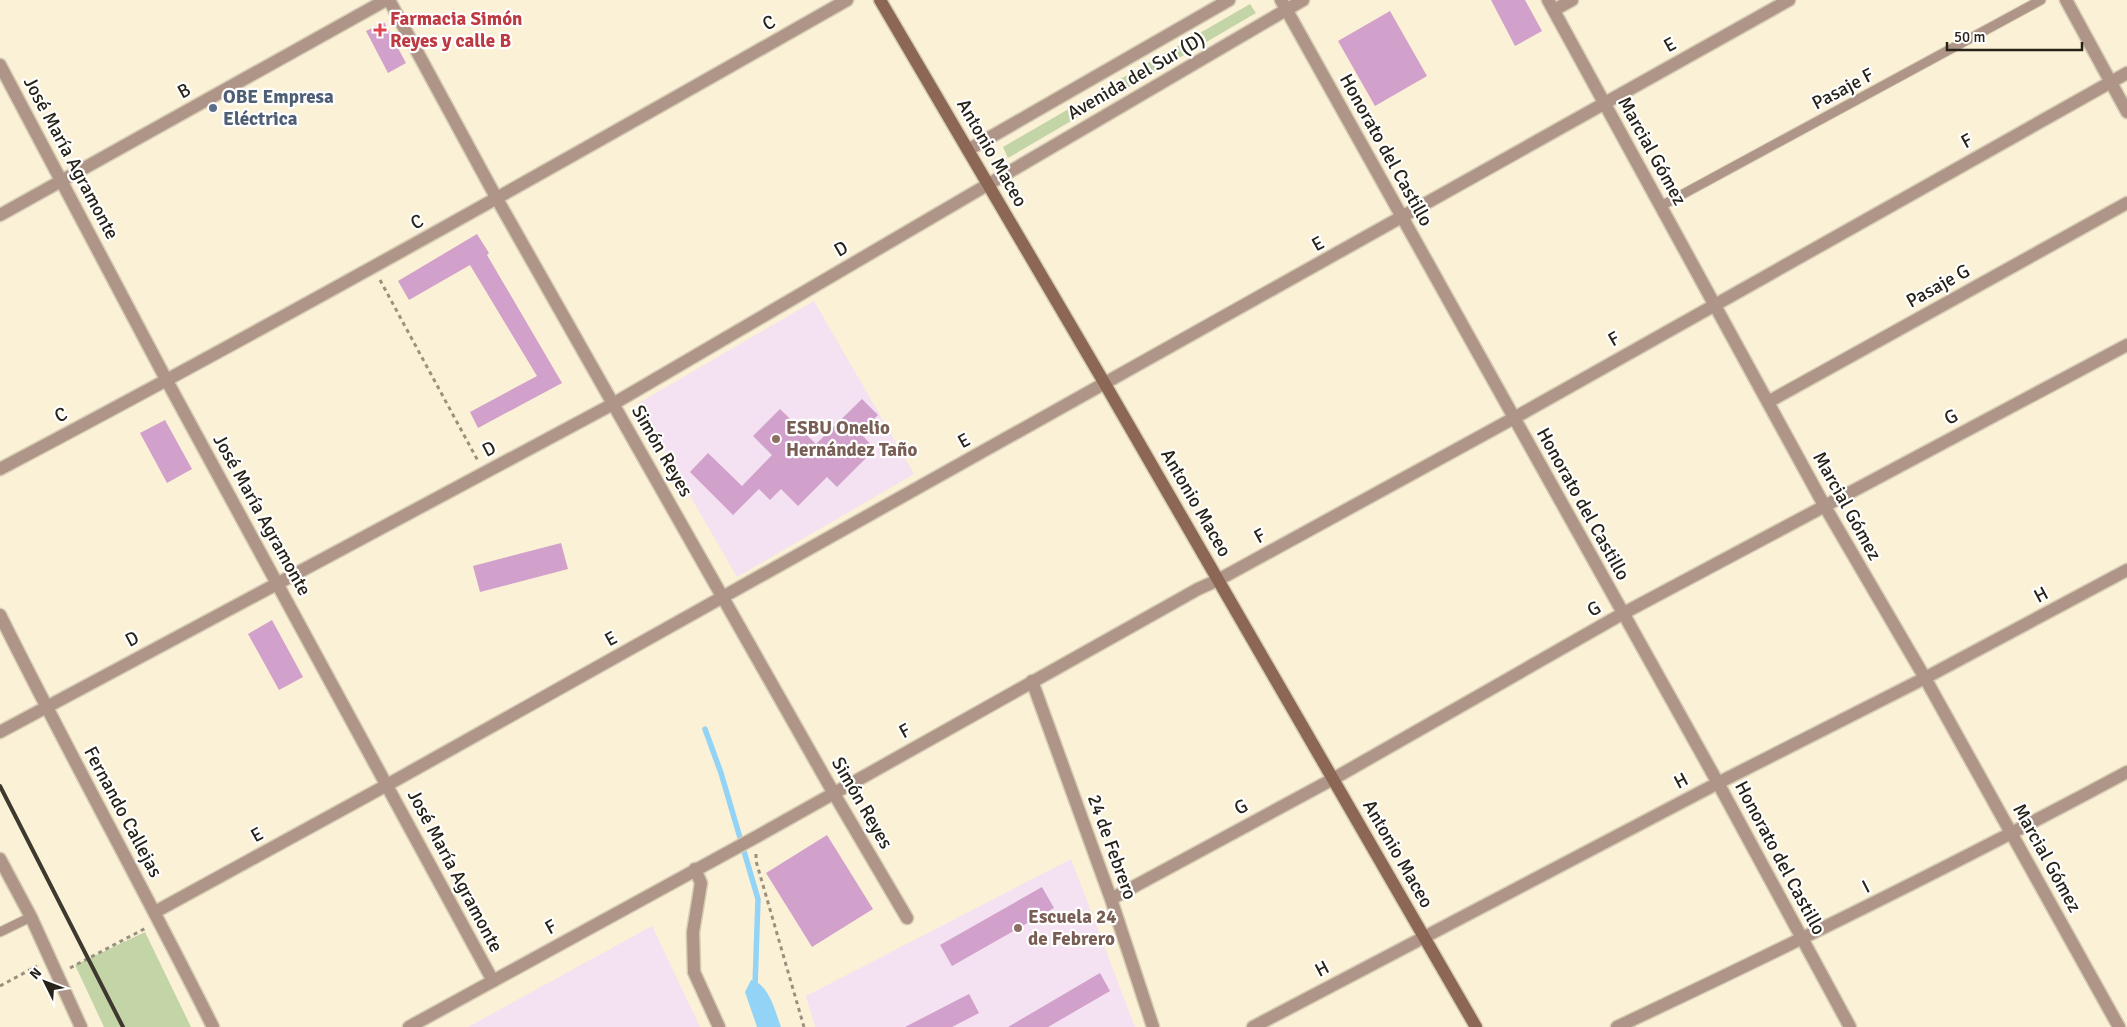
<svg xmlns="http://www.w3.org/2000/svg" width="2127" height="1027" font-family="Signika,sans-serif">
<rect width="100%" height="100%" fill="#fbf1d6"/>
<path fill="#f4e1f1" d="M814 301 914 474 737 577 637 404Z
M1071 859 1135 1027H815L806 996Z
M652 926 700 1027H468Z"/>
<path fill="#c3d5a6" d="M1250 4 1256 13 1008 158 1003 147Z
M145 932 191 1027H104L75 965Z"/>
<path fill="#93d4f6" d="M751 980C769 984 775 1011 781 1027H757L745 992Z"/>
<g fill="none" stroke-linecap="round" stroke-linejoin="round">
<path stroke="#93d4f6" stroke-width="5.5" d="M705 729 721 773 758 899 755 986"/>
</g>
<path fill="#d1a0cb" d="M1491 0H1525L1542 31 1515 46Z
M1390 11 1427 76 1375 106 1338 41Z
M384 22 406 63 388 73 366 31Z
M477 234 489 253 487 255 562 383 478 428 470 412 537 376 470 265 409 300 398 281Z
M862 399 878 415 860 433 875 449 837 487 827 477 798 506 781 489 770 500 759 489 733 515 690 472 708 453 742 486 772 455 753 436 780 409 816 444Z
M165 420 192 469 167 483 140 433Z
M561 543 568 569 480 592 473 566Z
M272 620 303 677 279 690 248 634Z
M827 835 873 909 812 947 766 873Z
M1042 887 1054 908 952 966 940 945Z
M1100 973 1110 991 1048 1027H1008Z
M969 994 979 1013 952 1027H905Z"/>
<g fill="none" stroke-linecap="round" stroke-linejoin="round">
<defs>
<path id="service" d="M1661 206 2041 0
M0 932 31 917"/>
<path id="minor" d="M1281 0 1718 783 1850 1027
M2066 0 2127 112
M1554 10 1572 0
M0 65 167 381 493 981
M0 215 386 0
M1768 402 2127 203
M0 469C286 318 566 160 847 0
M1218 580 1514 418 2127 73
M0 615C69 754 144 889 213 1027
M1032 681 1111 899 1153 1027
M0 732 613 404
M833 792 907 918
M0 859 31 917 81 1027
M695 869 701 883 693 932 694 972 719 1027
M1111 899 1333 779 1622 614 2127 345
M155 912 387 785 1789 0
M1253 1027 1718 783 1925 678 2127 570
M1617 1027C1789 946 1960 862 2127 772"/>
<path id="tertiary" d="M389 0 497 199 833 792
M1548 0 1824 505 1925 678 2119 1027
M968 150 1229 0
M613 404 1303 0
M409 1027 756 837 1198 589 1218 580"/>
<path id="secondary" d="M880 0 1105 384 1476 1027"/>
</defs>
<use href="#service" stroke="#d5ccb4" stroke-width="11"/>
<use href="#minor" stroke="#d5ccb4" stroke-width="15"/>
<use href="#tertiary" stroke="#d5ccb4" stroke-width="15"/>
<use href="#secondary" stroke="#d5ccb4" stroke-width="15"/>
<path stroke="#98917e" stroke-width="3" stroke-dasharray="4 4" stroke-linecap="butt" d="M380 280 478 461
M756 854V861L804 1027
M70 968 146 928
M0 986 37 966"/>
<use href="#service" stroke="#af9488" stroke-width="9"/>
<use href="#minor" stroke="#af9488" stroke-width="12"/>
<use href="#tertiary" stroke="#af9488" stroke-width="12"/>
<use href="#secondary" stroke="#8d6756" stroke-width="12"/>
<path stroke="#3e392e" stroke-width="4" d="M0 786 123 1027"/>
</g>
<path fill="#e0444e" stroke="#fff" stroke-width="2" d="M377.5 22.5h5v5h5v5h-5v5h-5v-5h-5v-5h5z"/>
<circle fill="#5c6f8a" stroke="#fff" stroke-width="2" cx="213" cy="108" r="5"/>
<g fill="#8d6e63" stroke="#fff" stroke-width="2">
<circle cx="776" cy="439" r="5"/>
<circle cx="1018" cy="928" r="5"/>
</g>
<g text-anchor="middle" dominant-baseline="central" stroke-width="4.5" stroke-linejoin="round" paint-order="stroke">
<g font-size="19" font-weight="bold" fill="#be3a42" stroke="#fff" text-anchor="start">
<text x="390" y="19">Farmacia Simón<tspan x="390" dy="22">Reyes y calle B</tspan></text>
</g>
<g font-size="19" fill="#272319" stroke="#fff">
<text transform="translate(769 23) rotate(-30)">C</text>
<text transform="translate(1670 45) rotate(-29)">E</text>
<text transform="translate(1136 76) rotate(-30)">Avenida del Sur (D)</text>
<text transform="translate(1843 89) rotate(-28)">Pasaje F</text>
<text transform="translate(184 91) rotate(-29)">B</text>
<text transform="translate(1967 141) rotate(-29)">F</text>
<text transform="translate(1386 150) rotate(61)">Honorato del Castillo</text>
<text transform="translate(1652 151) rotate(61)">Marcial Gómez</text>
<text transform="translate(992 153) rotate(60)">Antonio Maceo</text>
<text transform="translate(71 158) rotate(62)">José María Agramonte</text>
<text transform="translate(417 222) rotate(-29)">C</text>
<text transform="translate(1318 244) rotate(-29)">E</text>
<text transform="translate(841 249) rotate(-30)">D</text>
<text transform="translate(1938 286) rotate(-29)">Pasaje G</text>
<text transform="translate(1614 339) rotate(-30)">F</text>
<text transform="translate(61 415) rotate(-28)">C</text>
<text transform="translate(1951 417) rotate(-28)">G</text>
<text transform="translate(964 441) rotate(-29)">E</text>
<text transform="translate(489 449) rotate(-28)">D</text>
<text transform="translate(662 451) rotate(60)">Simón Reyes</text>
<text transform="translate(1196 503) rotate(60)">Antonio Maceo</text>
<text transform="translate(1583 504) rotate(61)">Honorato del Castillo</text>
<text transform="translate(1847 506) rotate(61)">Marcial Gómez</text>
<text transform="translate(262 515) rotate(61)">José María Agramonte</text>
<text transform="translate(1260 536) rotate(-29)">F</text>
<text transform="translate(2041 595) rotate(-28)">H</text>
<text transform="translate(1594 609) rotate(-30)">G</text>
<text transform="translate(132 639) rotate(-28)">D</text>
<text transform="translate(611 639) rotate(-29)">E</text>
<text transform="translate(905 731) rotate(-29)">F</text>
<text transform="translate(1681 781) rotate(-28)">H</text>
<text transform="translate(862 803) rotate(60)">Simón Reyes</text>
<text transform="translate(1241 807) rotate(-28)">G</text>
<text transform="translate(123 812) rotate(62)">Fernando Callejas</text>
<text transform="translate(257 835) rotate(-29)">E</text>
<text transform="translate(1112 847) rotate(70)">24 de Febrero</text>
<text transform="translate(1398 854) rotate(60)">Antonio Maceo</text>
<text transform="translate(1780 858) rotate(62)">Honorato del Castillo</text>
<text transform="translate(2047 858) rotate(61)">Marcial Gómez</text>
<text transform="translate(455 871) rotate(62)">José María Agramonte</text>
<text transform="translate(1866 887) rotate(-27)">I</text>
<text transform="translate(551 927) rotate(-29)">F</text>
<text transform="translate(1322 969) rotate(-28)">H</text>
</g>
<g font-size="19" font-weight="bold" fill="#4e5e75" stroke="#fff" text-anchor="start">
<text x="223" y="97">OBE Empresa<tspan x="223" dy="22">Eléctrica</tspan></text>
</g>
<g font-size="19" font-weight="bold" fill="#785e54" stroke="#fff" text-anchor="start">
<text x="786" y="428">ESBU Onelio<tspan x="786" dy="22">Hernández Taño</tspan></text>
<text x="1028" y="917">Escuela 24<tspan x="1028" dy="22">de Febrero</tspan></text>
</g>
</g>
<g transform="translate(45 982) rotate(312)" stroke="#ffffff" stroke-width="4" paint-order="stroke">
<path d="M0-4L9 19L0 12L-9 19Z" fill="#272319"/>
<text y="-8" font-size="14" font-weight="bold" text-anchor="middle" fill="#272319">N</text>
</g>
<path d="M1947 42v8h135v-8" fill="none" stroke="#272319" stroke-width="2.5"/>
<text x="1954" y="42" font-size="15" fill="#272319" stroke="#ffffff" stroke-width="4" paint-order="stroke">50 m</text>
</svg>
